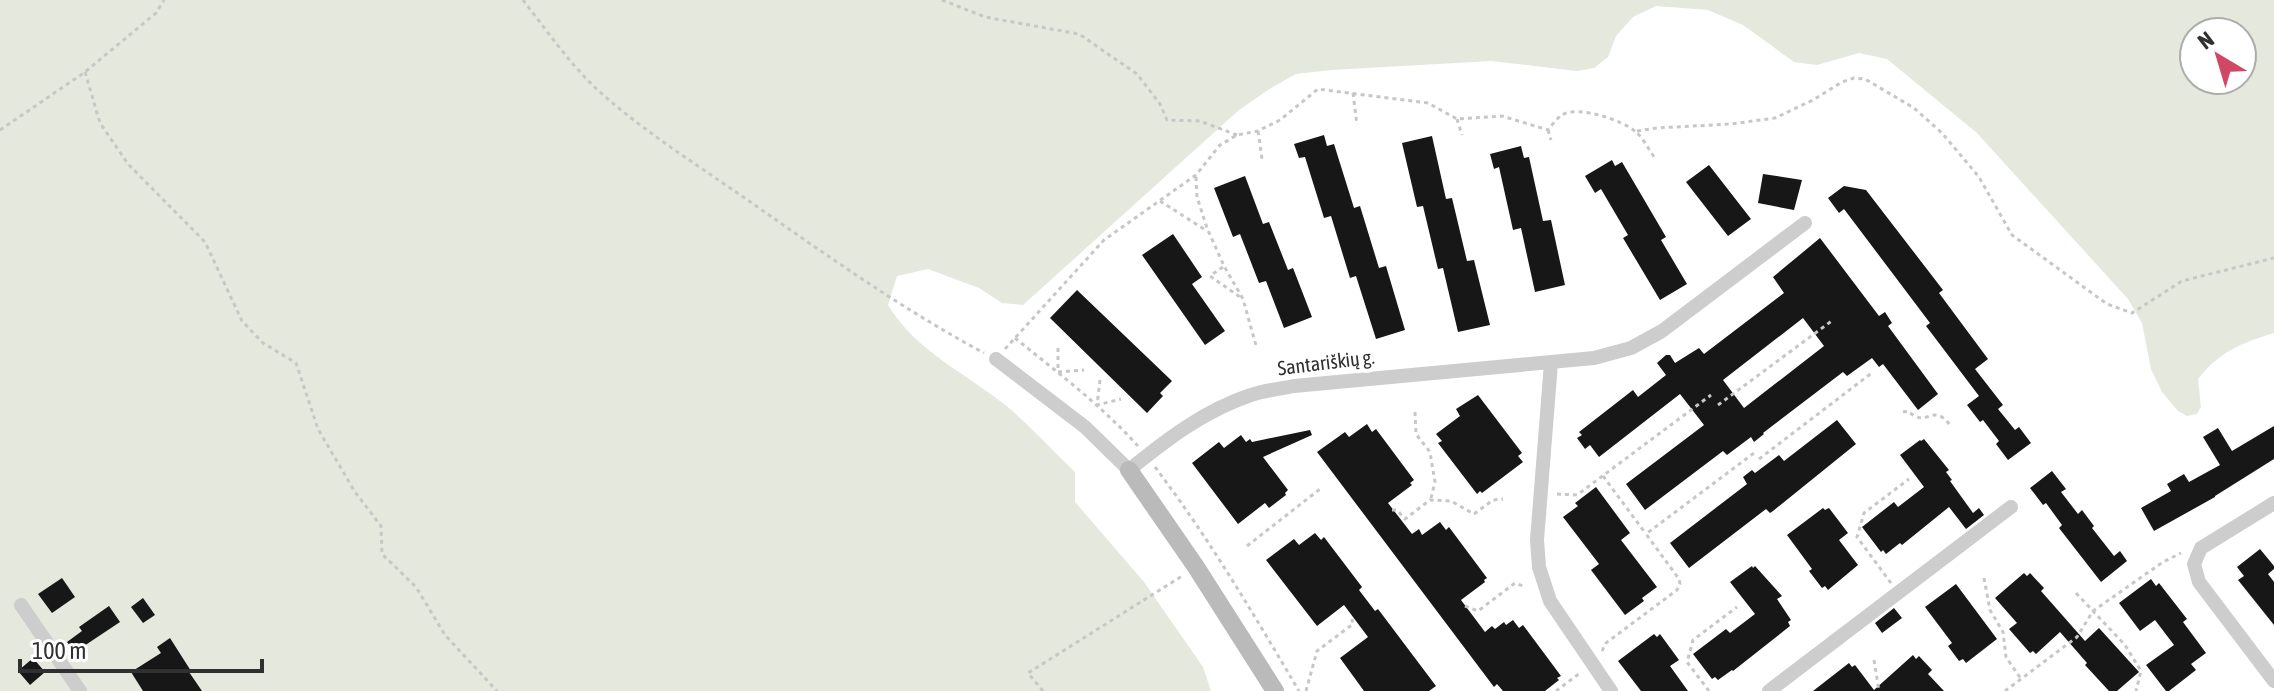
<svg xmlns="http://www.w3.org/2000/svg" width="2274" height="691" font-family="'Asap Condensed',sans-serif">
<rect width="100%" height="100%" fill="#fff"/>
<path fill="#e4e8dd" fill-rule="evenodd" d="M0 0H2274V333C2241 343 2219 352 2198 379L2201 407 2197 414 2187 416 2178 411 2162 392 2151 369 2142 323 2128 299 1977 133 1887 59 1859 53 1817 65 1794 62 1743 25 1708 10 1656 6 1633 17 1616 36 1608 57 1594 68 1577 71 1491 61 1332 70 1296 74 1271 88 1239 110 1023 305 1002 303 979 288 928 269 897 276 888 305C915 351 969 375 1009 408 1032 428 1053 451 1075 472V502L1144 582 1203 667 1211 691H0ZM2194 32H2242V80H2194Z"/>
<path fill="#171717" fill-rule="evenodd" d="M1324 135 1327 146 1334 144 1354 208 1360 206 1379 268 1386 266 1405 330 1376 339 1356 276 1350 278 1331 216 1324 218 1305 157 1299 158 1294 144Z
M1432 136 1446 199 1452 198 1467 261 1474 260 1490 325 1458 332 1443 268 1438 269 1423 206 1417 207 1402 143Z
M1521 146 1524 158 1529 157 1543 221 1551 220 1565 285 1535 292 1521 228 1513 230 1499 167 1494 169 1490 154Z
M1612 160 1615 166 1622 162 1666 237 1661 240 1687 284 1660 300 1623 238 1628 235 1601 189 1595 193 1585 176Z
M1709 165 1751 219 1728 236 1686 182Z
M1763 174 1802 180 1794 210 1758 203Z
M1245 176 1263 224 1269 222 1288 270 1293 268 1312 317 1284 328 1266 281 1259 283 1240 234 1233 237 1214 188Z
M1844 186 1866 190 1943 290 1939 293 1988 359 1975 369 2003 405 1998 409 2007 420 2015 430 2019 427 2031 443 2008 460 1996 444 1999 441 1983 420 1980 422 1967 405 1979 396 1926 326 1930 323 1844 209 1839 213 1828 198Z
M1173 234 1202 277 1192 284 1225 331 1205 345 1142 255Z
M1820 238 1879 316 1885 312 1892 323 1888 326 1938 394 1918 410 1883 364 1879 367 1872 358 1847 376 1843 372 1763 433 1764 434 1754 442 1751 437 1727 455 1723 451 1645 510 1626 484 1704 425 1680 394 1599 457 1590 445 1585 449 1577 438 1582 435 1579 432 1633 390 1638 397 1666 375 1657 363 1666 355H1670L1675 363 1699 348 1704 354 1784 293 1773 277ZM1803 318 1824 346 1744 408 1723 380Z
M1077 290 1172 381 1160 393 1163 396 1147 413 1050 318Z
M1478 395 1522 453 1518 456 1523 462 1482 493 1480 491 1477 494 1438 443 1442 441 1436 434 1460 416 1456 409Z
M1837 420 1856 444 1773 511 1770 513 1766 509 1689 568 1670 543 1747 484 1743 477 1752 470 1755 473 1779 455 1784 461Z
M1367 424 1372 432 1376 429 1414 480 1410 483 1412 485 1388 503 1412 534 1419 529 1422 535 1440 522 1446 530 1449 527 1487 578 1484 580 1485 582 1461 600 1485 632 1492 626 1495 629 1504 622 1506 625 1513 620 1519 628 1523 625 1561 676 1557 678 1559 680 1545 691H1503L1497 684 1494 687 1317 452 1345 432 1349 437Z
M2274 426V459L2215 496V497L2154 531 2141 508 2171 491 2167 484 2184 474 2189 482 2220 465 2203 437 2218 428 2232 451Z
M1310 430 1312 435 1263 457 1288 490 1285 493 1286 495 1269 508 1265 503 1238 524 1192 463 1219 442 1224 448 1241 435 1246 442 1250 439 1252 442Z
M1924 439 1949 470 1946 472 1952 480 1950 481 1973 513 1979 508 1984 515 1966 529 1949 507 1902 545 1900 543 1886 554 1883 550 1881 552 1862 527 1894 502 1898 507 1924 487 1900 455 1920 440 1921 441Z
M2052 471 2066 489 2061 492 2078 514 2082 510 2094 526 2092 528 2114 556 2120 551 2127 561 2101 582 2059 528 2062 525 2046 503 2043 505 2030 488Z
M1596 487 1630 533 1621 540 1657 587 1642 598 1644 601 1625 615 1591 570 1599 564 1563 517 1578 506 1575 503Z
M1823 508 1825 510 1829 508 1848 533 1839 540 1858 565 1828 590 1825 586 1822 588 1809 571 1812 569 1787 535Z
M1315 533 1321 540 1324 537 1362 587 1359 590 1375 611 1378 609 1436 686 1429 691H1364L1340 658 1368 637 1344 605 1317 626 1266 560 1294 539 1299 545Z
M2260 549 2274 566V569L2268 574 2274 582V625L2238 580 2244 576 2237 567Z
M1752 566 1753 568 1755 566 1782 596 1777 599 1791 620 1788 622 1790 626 1733 671 1732 670 1718 680 1715 677 1712 679 1693 654 1726 629 1730 633 1755 614 1730 582Z
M2024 573 2027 576 2030 573 2044 588 2041 591 2085 641 2099 628 2139 672 2117 691H2109L2085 665 2087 663 2060 632 2036 654 2033 651 2030 653 2009 629 2017 623 1995 598Z
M62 578 75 597 52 613 38 594Z
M2151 579 2156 586 2159 583 2187 619 2183 622 2206 653 2191 664 2196 670 2169 691H2166L2146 665 2174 645 2155 620 2140 631 2119 603Z
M1956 584 1997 639 1966 663 1963 659 1959 661 1948 646 1952 643 1925 607Z
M143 598 155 615 143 623 131 607Z
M109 606 120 622 75 652 67 642 82 631 79 627Z
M1894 608 1902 618 1882 633 1875 623Z
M1654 634 1657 637 1660 634 1679 660 1670 666 1688 691H1641L1618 661Z
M170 638 191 671 189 672 202 691H143L131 672 161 653 157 647Z
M1913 655 1916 659 1919 656 1932 670 1928 674 1944 691H1813L1849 663 1852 667 1855 665 1874 690Z
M33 658 45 672 30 685 18 671Z"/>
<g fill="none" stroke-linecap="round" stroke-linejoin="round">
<path stroke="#c7c7c7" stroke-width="3" stroke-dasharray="4 4" stroke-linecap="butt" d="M523 0C547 31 572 67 601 93 646 133 699 166 749 201 825 254 902 309 984 353
M942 0 985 17 1079 34 1137 74 1160 104 1167 120 1200 121 1237 135
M85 72 100 123 128 164 205 242 242 321 263 343 296 363 318 429 355 492 381 526 382 554 416 587 445 635 497 691
M1353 93 1357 125
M1457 119 1462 135
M0 130 85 72 156 13 164 0
M1548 130 1551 140
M1258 131 1262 159
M1637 131 1657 128 1731 124 1775 118 1813 100 1842 82 1854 78 1865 79 1914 108 1942 133 1979 177 2012 235 2107 304 2132 313 2182 281 2274 258
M1196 177 1197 197 1207 228 1224 266 1243 299 1257 349
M1160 201 1207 231
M1223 267 1210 276 1240 297
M1015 338C1057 372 1101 405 1138 446
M1058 348V372L1084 370
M1005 349 1104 240 1196 175 1220 145 1237 135 1258 131 1280 120 1318 89 1428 103 1457 119 1502 116 1548 130C1552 125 1557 118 1562 115 1577 105 1623 120 1636 132 1643 138 1649 150 1655 158
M1100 380 1097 405 1121 399
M1718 405 1833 320
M1415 412 1416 434 1430 452 1435 482 1431 498
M1903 412 1908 411C1928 430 1931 401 1950 425
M1759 459 1873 372
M1155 467C1209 538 1254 615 1299 691
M1603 476 1646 534
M1557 494 1577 495 1711 395
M1392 510H1397L1405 519 1430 500 1451 501 1474 514 1493 500 1503 499
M1247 546 1320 489
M1984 578 1990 610 2003 632 2006 657 2021 679
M1891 583 1857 537 1864 513 1909 479
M2076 593 2125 645 2141 671 2136 691
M1465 606 1478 611 1515 583 1523 586
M1602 651 1606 643 1677 590 1680 584 1679 579 1646 534 1754 453
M1874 660 1879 691
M1043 691 1028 673 1182 576
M1306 691 1317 651 1353 624 1352 619
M1556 691 1580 673
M1709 691 1687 662 1693 640 1737 607
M2005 691 2077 637 2093 611 2163 562 2181 553"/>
<path stroke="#cdcdcd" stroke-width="14" d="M996 359 1085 427 1129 470C1166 440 1205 410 1251 395 1265 390 1280 389 1294 386L1594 358 1631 348 1662 331 1805 223
M1551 363 1537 540 1539 567 1550 601 1611 691
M2274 503 2201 548 2194 564 2199 582 2274 681
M21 605 80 691
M1769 691 2011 507"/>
<path stroke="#bababa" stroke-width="18" d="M1129 470 1196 567 1275 691"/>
</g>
<g text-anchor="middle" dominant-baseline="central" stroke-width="8" stroke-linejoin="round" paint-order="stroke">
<g font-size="20" fill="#303030" stroke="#fff">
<text transform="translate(1326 362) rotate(-7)">Santariškių g.</text>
</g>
</g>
<g transform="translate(2218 56) rotate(322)"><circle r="38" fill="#ffffff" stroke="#acacac" stroke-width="2"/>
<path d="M0-6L14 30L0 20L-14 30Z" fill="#d14866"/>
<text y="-12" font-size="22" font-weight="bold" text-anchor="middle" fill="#303030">N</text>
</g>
<path d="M20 659v12h242v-12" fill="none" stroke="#303030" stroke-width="4"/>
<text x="32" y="659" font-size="24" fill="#303030" stroke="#ffffff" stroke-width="6" paint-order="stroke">100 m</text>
</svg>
